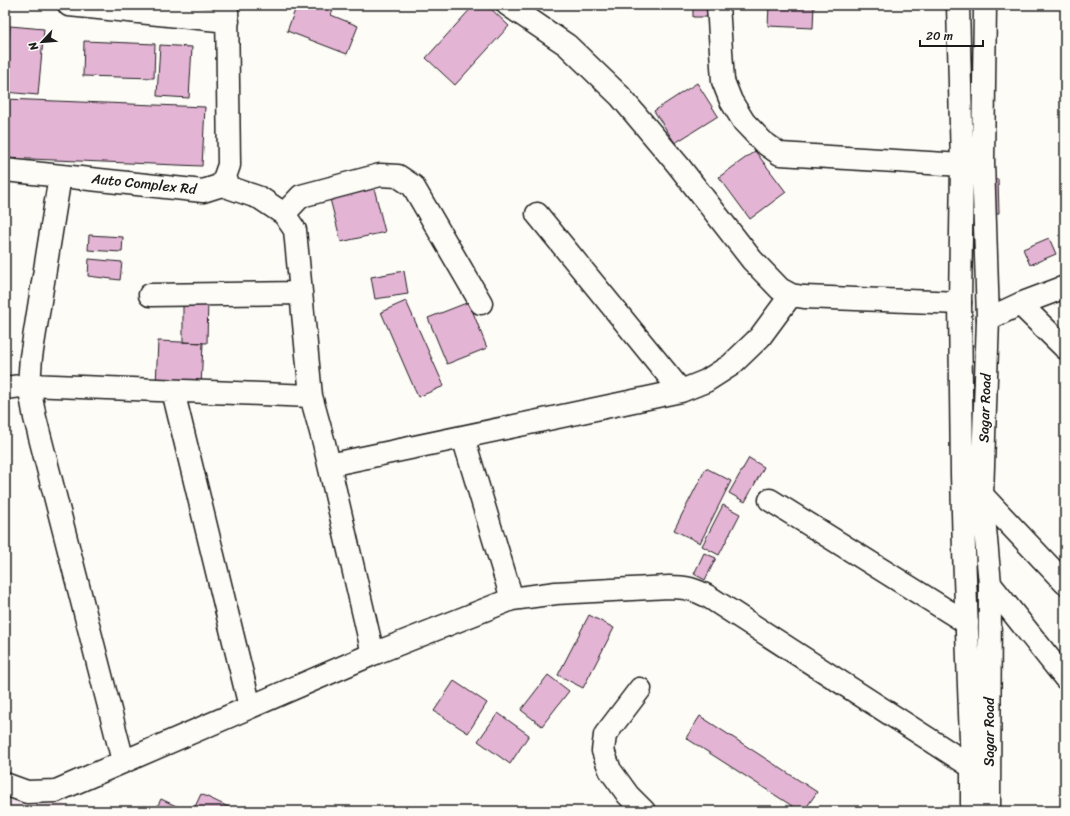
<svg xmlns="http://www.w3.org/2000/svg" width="1070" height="816" font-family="Sriracha,sans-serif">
<rect width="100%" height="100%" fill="#fdfcf7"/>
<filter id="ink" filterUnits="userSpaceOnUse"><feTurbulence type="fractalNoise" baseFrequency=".025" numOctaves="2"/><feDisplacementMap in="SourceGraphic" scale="8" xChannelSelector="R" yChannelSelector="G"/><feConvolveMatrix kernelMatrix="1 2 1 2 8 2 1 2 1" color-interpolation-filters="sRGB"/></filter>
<g filter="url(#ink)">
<path fill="#f6e6ed" d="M5 776 28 786 77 811H5Z"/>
<path fill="#e4b4d5" stroke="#1c1c1c" d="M297 5H304L315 9 317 5H328L334 7 331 15 358 26 347 54 287 31Z
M474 5H487L509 26 455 85 426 58Z
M693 5H715V17H693Z
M769 5H814L813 28 768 26Z
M10 26 44 29 38 95 5 92V81Z
M84 41 155 44 154 78 83 76Z
M160 45 192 47 189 98 157 96Z
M697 83 718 116 675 143 654 111Z
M5 99 205 107 202 166 5 158Z
M755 151 786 192 750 219 719 177Z
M988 179H998L999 213H989Z
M373 184 385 232 341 242 329 195Z
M89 235 123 237 122 252 88 250Z
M1049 238 1056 254 1030 265 1023 249Z
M89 259 122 262 120 280 88 276Z
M404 271 408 294 375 299 371 277Z
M183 296 208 297 207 343 183 342Z
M406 301 444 386 418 397 381 312Z
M469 302 487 348 447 364 428 318Z
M158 341 203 343 201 387 156 385Z
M749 458 764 467 745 502 729 493Z
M706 468 731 481 700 543 674 530Z
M723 505 740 514 719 555 702 546Z
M704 553 716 558 705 580 694 574Z
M589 615 614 628 583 688 558 675Z
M548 675 569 691 542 726 521 710Z
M454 681 487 703 468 733 434 711Z
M498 713 529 735 510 764 478 741Z
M700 716 817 792 804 811H800L686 738Z
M201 794 237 811H193Z
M161 799 187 811H155Z"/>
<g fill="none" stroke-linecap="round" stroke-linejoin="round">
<defs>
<path id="minor" d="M69 5 228 21
M508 5 567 45 620 96 678 165 752 260 780 289 791 295 804 297 960 303
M718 5 723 81 731 101 744 122 763 142 780 154 962 165
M5 170 203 191 222 185 229 165 227 5
M60 176 31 357 29 385 35 418 123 761
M222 185 260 198 284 214 295 230 311 396 324 443 373 654
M284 214 301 196 380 175 398 176 413 186 481 303
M537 214 681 391
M150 295 301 293
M1020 304 1065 348
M988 319 1020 304 1065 287
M5 388 29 385 311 396
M173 391 250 707
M463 437 512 599
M329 465 681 391 706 381 731 365 760 337 791 295
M982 495 1065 583
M770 500 967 623
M640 689 605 735 603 751 610 770 628 795 644 811
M5 784 27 792 56 791 373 654 512 599 556 593 669 587C686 587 694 589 709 597L972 767"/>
<path id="major" d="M990 584 1065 678"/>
<path id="highway" d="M958 5 962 165 960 303 962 474 964 551 972 767V811
M985 5 983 162 988 319 982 495 990 584 989 811"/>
</defs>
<use href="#minor" stroke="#1c1c1c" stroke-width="25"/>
<use href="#major" stroke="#1c1c1c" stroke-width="25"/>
<use href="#highway" stroke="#1c1c1c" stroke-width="25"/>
<use href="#minor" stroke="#fdfcf7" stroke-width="22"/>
<use href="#major" stroke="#fdfcf7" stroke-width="22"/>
<use href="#highway" stroke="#fdfcf7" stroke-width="22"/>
</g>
</g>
<g text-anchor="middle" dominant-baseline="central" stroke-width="3" stroke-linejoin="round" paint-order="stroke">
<g font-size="14" fill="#1c1c1c" stroke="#fdfcf7">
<text transform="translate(144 184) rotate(6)">Auto Complex Rd</text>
<text transform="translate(985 408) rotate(-88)">Sagar Road</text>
<text transform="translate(989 732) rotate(-90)">Sagar Road</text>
</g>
</g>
<rect width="1070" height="816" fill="none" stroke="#fdfcf7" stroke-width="20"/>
<rect x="10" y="10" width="1050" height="796" fill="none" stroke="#1c1c1c" stroke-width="1.5" filter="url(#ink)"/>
<g transform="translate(42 42) rotate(244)" stroke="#fdfcf7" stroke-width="3" paint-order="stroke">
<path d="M0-3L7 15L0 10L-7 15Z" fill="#1c1c1c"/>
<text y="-6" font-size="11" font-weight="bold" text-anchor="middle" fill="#1c1c1c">N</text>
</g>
<path d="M920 40v6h63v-6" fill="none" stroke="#1c1c1c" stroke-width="2"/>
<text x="926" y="40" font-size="12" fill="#1c1c1c" stroke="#fdfcf7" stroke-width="3" paint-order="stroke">20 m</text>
</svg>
